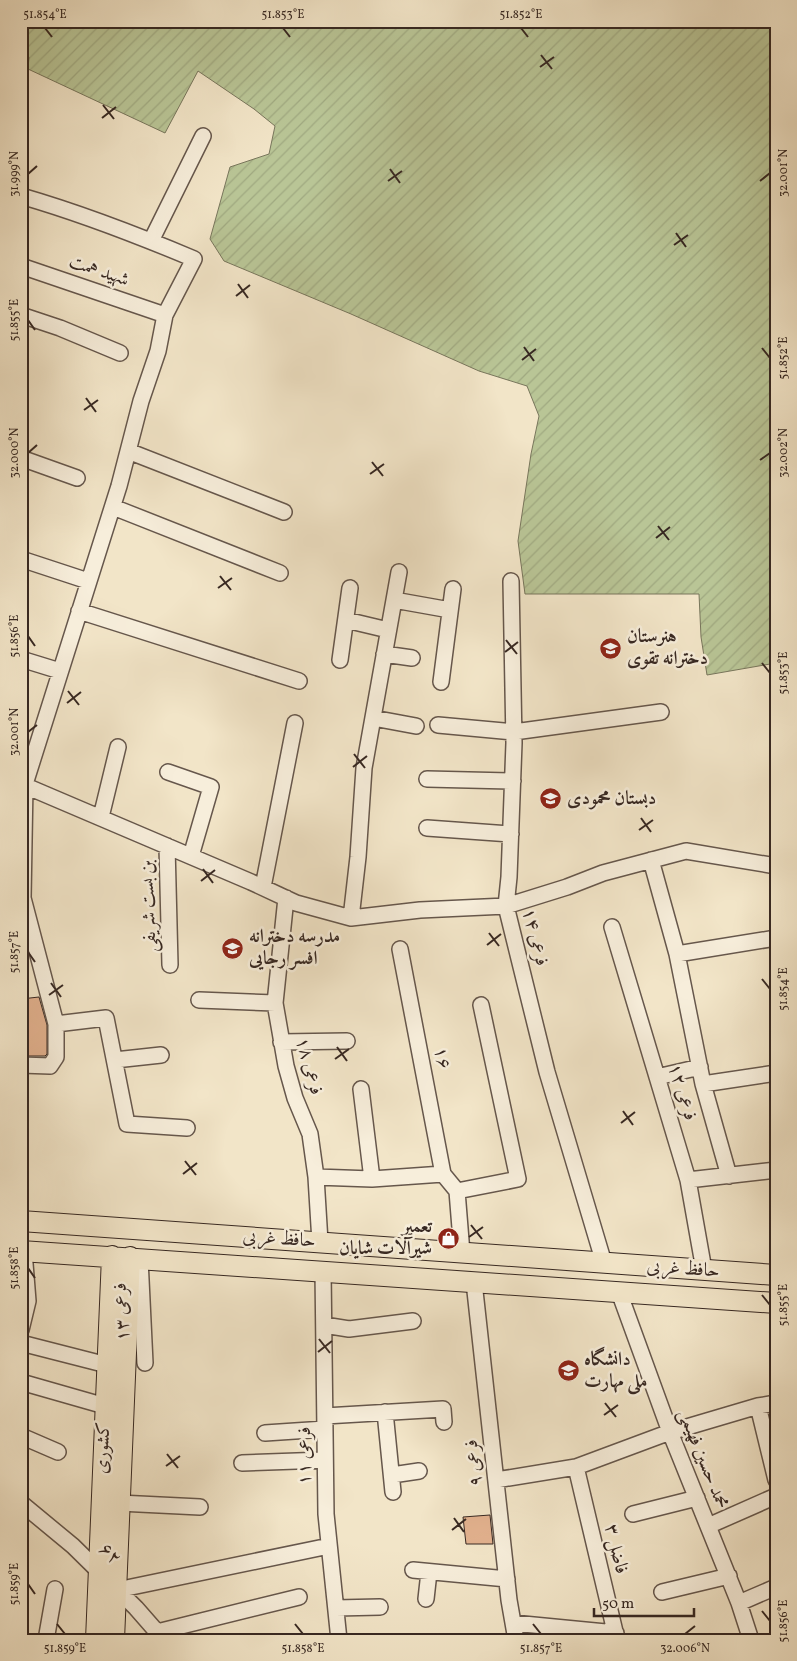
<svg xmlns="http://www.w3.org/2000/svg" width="797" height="1661" font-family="Vollkorn,Amiri,serif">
<defs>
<pattern id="garden-furrows" width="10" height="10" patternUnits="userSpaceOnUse" patternTransform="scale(1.25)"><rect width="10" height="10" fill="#b9c596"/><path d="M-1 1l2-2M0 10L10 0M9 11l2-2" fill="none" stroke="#a0a981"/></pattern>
</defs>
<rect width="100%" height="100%" fill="#f2e5c8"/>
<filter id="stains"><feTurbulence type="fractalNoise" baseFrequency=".004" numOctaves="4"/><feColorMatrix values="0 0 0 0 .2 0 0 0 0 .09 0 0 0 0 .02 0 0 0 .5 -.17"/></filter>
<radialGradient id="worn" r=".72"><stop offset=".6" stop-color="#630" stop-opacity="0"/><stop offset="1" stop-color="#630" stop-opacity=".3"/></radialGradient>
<path fill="url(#garden-furrows)" stroke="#78765c" d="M21 21H776V663L707 675 701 637 699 594H525L518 541 531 454 539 416 527 386 479 371 351 314 224 261 210 239 230 167 269 154 275 126 254 109 198 71 165 133 28 69 29 57 21 54Z"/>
<path fill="#e2b18e" stroke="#372822" d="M39 997 47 1025V1054L45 1056H21V999Z
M490 1515 493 1544H466L463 1517Z"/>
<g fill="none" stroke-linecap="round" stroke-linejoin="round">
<defs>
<path id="minor" d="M21 196C80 213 137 235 194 259L165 315 158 351 141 401 119 486 25 784 23 898 56 1024 106 1018 127 1124 187 1128
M151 241 203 136
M21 266 165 315
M21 315 60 328 120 353
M128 451 284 512
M21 458 77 478
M113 507 280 573
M21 559 88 581
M511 581 514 743 509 877 506 906 547 1072 604 1263
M394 600 450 610
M79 611 299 681
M346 620 388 630
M384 654 412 658
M21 659 60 671
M340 660 350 588
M441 682 453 589
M373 718 416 726
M438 725 514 732 661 712
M168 772 211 787 191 856
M427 779 513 781
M21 784 251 882 296 903 351 918 420 910 506 906 567 887 603 873 686 851 776 866
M101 817 118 747
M427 828 511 834
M167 846 170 965
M651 860 677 954 703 1084 729 1176
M263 887 295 723
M286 898 275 1003 286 1066 295 1098 310 1134 316 1177 320 1242
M351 918 358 857 364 768 399 572
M612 927 688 1180 704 1270
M400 949 443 1174
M677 954 776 938
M199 1000 275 1003
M281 1042 347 1041
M115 1060 161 1055
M21 1065 50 1066 56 1057V1024
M657 1077 700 1067
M703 1084 776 1073
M361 1089 372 1179
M316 1177 372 1179 443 1174 457 1191 462 1253
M688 1180 776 1170
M457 1191 518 1179 481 1005
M140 1259 145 1363
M323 1271 326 1514 339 1640
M474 1282 509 1600 516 1640
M619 1292 670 1432 739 1603 751 1640
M324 1325 349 1329 413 1321
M21 1330 28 1301 24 1251
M21 1343 107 1365
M21 1382 105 1406
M758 1406 776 1480
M385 1412 393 1492
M325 1416 443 1409 444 1422
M265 1433 325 1429
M21 1436 58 1452
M242 1463 325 1460
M576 1467 617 1640
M392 1475 419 1471
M496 1480 576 1467 670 1432 758 1406 776 1403
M21 1503 73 1546 136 1608 164 1640
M119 1503 200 1507
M633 1514 697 1498
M708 1526 776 1496
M413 1570 507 1579
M117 1590 329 1546
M662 1592 729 1576
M426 1599 429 1572
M739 1603 776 1587
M336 1608 380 1607
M513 1623 616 1633
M157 1632 299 1597
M46 1640 55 1589"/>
<path id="major" d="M21 1221 776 1275
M21 1251 776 1303
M96 1640 112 1256
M114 1640 130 1257"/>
</defs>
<use href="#minor" stroke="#66574c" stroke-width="18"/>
<use href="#major" stroke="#372822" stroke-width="22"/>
<use href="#minor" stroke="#f7eedb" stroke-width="15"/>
<use href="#major" stroke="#f2e5c8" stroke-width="20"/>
</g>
<path fill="none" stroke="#372822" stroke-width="2" d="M45 28 52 37M283 28 290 37M521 28 528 37M541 55 552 69M540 67 554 57M103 105 114 119M102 118 116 107M390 169 400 183M28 174 37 166M388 181 402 171M760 181 770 173M676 233 686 247M674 245 688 235M238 284 248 298M236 296 250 285M28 320 35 330M524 347 534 361M762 348 770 358M522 360 536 349M86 398 96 412M84 410 98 400M28 453 37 445M760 460 770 453M372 462 383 476M370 474 384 464M658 526 669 540M656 538 670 527M220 576 231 590M218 588 232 578M28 636 35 646M506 640 517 654M505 652 518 642M762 663 770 673M68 691 79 705M67 703 81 692M28 732 37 725M354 754 365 768M353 767 367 756M641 818 651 832M639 830 653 820M203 869 213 883M201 881 215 870M489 933 499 946M487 945 501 934M28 952 35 962M762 979 770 989M51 983 61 997M49 995 63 985M337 1047 347 1061M335 1059 349 1049M623 1111 633 1125M621 1123 635 1112M185 1161 196 1175M183 1174 197 1163M471 1225 482 1239M469 1237 483 1227M28 1268 35 1278M762 1295 770 1305M319 1339 330 1353M318 1352 332 1341M605 1403 616 1417M604 1415 618 1405M167 1454 178 1468M166 1466 180 1456M454 1518 464 1532M452 1530 466 1519M28 1584 35 1594M762 1611 770 1621M57 1624 65 1634M295 1624 303 1634M533 1624 541 1634M685 1634 695 1626"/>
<defs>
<symbol id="school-disc" viewBox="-11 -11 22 22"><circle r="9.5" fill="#8f2418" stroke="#f7eedb"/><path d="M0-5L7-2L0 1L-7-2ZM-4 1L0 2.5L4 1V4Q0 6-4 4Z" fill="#fff"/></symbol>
<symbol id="shop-disc" viewBox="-11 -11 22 22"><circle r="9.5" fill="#8f2418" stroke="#f7eedb"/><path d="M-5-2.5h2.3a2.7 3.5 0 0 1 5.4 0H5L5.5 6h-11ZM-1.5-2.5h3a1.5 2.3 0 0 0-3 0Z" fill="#fff"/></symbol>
<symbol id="university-disc" viewBox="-11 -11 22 22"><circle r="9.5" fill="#8f2418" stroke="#f7eedb"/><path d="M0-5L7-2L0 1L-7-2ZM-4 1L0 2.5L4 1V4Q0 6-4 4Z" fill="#fff"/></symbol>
</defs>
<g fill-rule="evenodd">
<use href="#school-disc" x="598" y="636" width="25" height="25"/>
<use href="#school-disc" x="538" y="786" width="25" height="25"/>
<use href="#school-disc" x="220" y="936" width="25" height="25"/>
<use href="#shop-disc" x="436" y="1226" width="25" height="25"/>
<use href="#university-disc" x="556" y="1358" width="25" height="25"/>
</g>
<g text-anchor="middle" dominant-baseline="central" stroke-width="5" stroke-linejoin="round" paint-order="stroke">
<g font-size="19" fill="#372822" stroke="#f7eedb">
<text transform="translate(99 271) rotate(19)">شهید همت</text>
<text transform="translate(149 906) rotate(-92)">بن بست شریفی</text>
<text transform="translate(535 937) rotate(76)">فرعی ۱۴</text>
<text transform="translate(442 1058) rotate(79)">۱۶</text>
<text transform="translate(309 1066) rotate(75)">فرعی ۱۸</text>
<text transform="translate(682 1092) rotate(73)">فرعی ۱۲</text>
<text transform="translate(279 1239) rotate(4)">حافظ غربی</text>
<text transform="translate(683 1269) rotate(4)">حافظ غربی</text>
<text transform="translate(122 1312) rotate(-93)">فرعی ۱۳</text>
<text transform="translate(103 1448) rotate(-87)">کشوری</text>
<text transform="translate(305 1456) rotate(-90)">فرعی ۱۱</text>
<text transform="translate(703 1459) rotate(68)">محمد حسین فهیمی</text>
<text transform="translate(474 1463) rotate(-96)">فرعی ۹</text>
<text transform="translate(616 1549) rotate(77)">فاضل ۳</text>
<text transform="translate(110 1554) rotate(45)">۶۲</text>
</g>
<g font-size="19" font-weight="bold" fill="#372822" stroke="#f7eedb" text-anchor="start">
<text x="627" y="637">هنرستان<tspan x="627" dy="22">دخترانه تقوی</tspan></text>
<text x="567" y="799">دبستان محمودی</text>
<text x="249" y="937">مدرسه دخترانه<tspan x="249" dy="22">افسر رجایی</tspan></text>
<text x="432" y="1227" text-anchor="end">تعمیر<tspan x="432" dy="22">شیرآلات شایان</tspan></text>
<text x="584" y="1360">دانشگاه<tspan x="584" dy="22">ملی مهارت</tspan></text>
</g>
</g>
<rect width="797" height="1661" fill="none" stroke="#f2e5c8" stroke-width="55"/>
<path d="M594 1608v8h100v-8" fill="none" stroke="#372822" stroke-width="2.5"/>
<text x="602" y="1608" font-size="15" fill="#372822" stroke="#f7eedb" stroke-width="4" paint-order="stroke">50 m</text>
<rect x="28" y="28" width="742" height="1606" fill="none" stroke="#372822" stroke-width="2"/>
<g font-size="12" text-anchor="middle" fill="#372822">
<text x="45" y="18">51.854°E</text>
<text x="283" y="18">51.853°E</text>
<text x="521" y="18">51.852°E</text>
<text transform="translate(783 173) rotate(-90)" y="4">32.001°N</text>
<text transform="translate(14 174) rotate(-90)" y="4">31.999°N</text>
<text transform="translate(14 320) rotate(-90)" y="4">51.855°E</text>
<text transform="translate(783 358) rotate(-90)" y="4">51.852°E</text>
<text transform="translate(783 453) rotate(-90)" y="4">32.002°N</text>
<text transform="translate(14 453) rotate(-90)" y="4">32.000°N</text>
<text transform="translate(14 636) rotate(-90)" y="4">51.856°E</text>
<text transform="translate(783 673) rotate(-90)" y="4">51.853°E</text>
<text transform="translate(14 732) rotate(-90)" y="4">32.001°N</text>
<text transform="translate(14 952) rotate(-90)" y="4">51.857°E</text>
<text transform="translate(783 989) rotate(-90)" y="4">51.854°E</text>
<text transform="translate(14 1268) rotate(-90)" y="4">51.858°E</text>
<text transform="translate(783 1305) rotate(-90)" y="4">51.855°E</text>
<text transform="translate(14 1584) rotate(-90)" y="4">51.859°E</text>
<text transform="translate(783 1621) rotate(-90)" y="4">51.856°E</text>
<text x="65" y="1652">51.859°E</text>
<text x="303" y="1652">51.858°E</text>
<text x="541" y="1652">51.857°E</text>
<text x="685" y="1652">32.006°N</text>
</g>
<rect width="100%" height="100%" filter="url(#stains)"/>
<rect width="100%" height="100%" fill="url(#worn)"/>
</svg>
